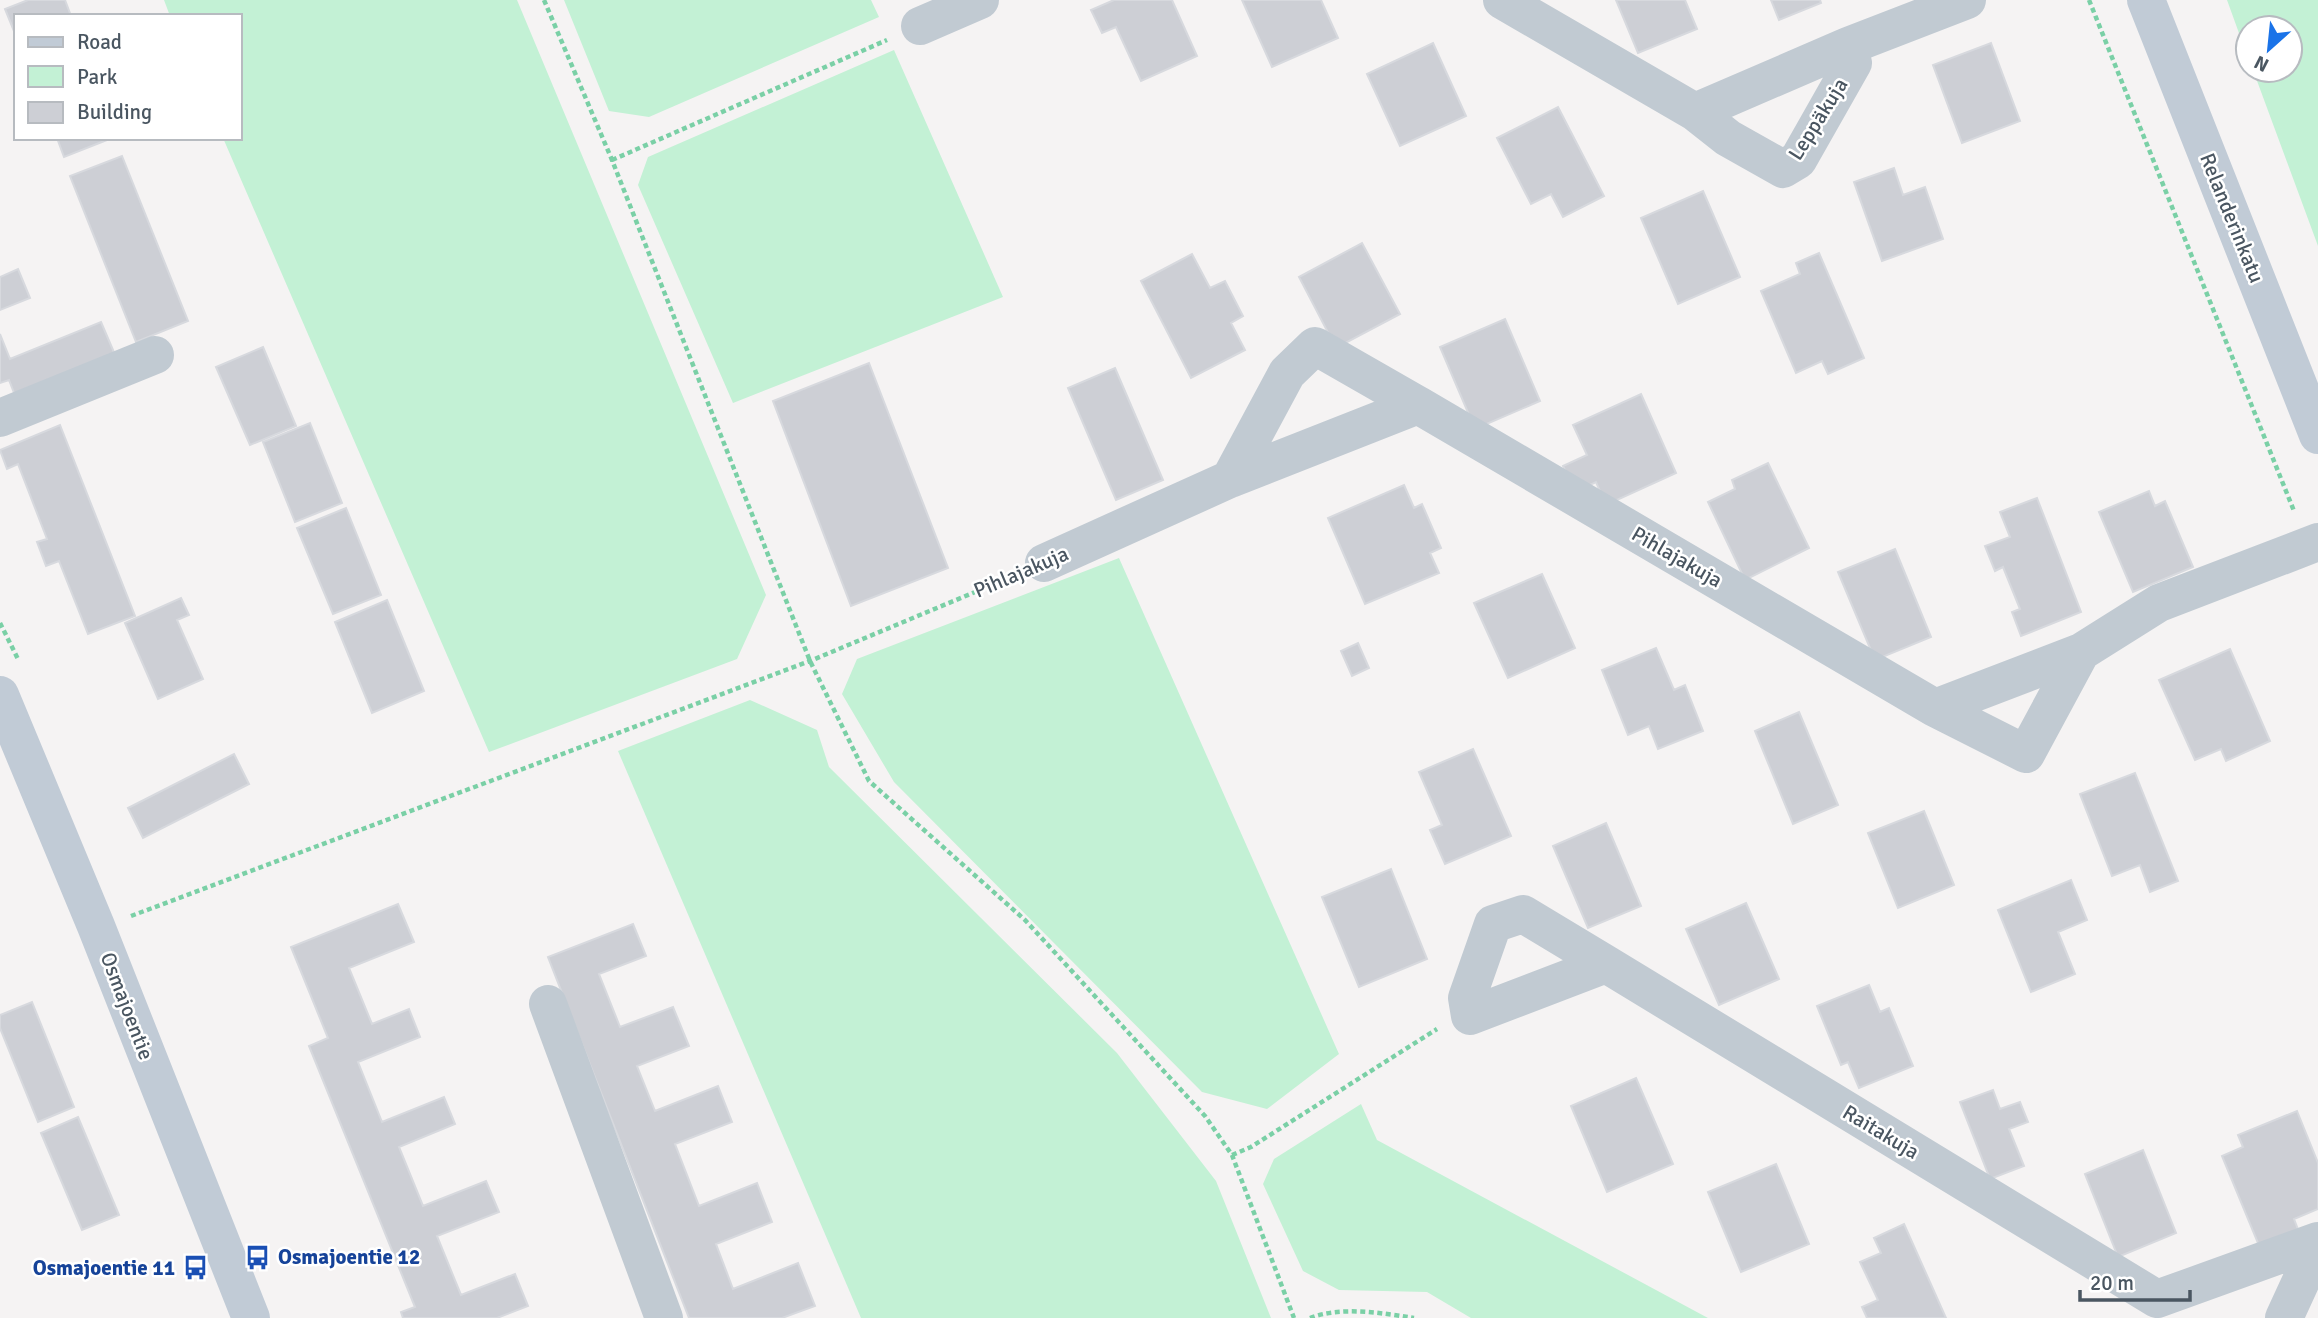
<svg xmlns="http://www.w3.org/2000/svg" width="2318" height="1318" font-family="Signika,sans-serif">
<rect width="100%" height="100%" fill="#f5f3f3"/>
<path fill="#c3f1d5" d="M164 0H517L766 595 737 659 489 752 223 138H240V16H170Z
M564 0H871L879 17 649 117 609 111Z
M2227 0H2318V246L2253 70H2290V28H2248V58Z
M894 50 1003 297 733 403 638 185 648 157Z
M1119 558 1339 1054 1267 1109 1202 1092 894 782 842 694 857 659Z
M750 700 817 730 829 767 1117 1053 1216 1181 1271 1318H861L618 751Z
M1361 1104 1377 1140 1708 1318H1471L1427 1292 1339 1290 1303 1271 1263 1184 1274 1159Z"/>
<path fill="#cdcfd5" stroke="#d7d9de" stroke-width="2" d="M28 0H65L71 16H16V36L5 9Z
M1114 0H1172L1197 56 1141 81 1116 27 1102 33 1091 10Z
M1242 0H1321L1338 38 1272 67Z
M1616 0H1685L1697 29 1638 53Z
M1771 0H1820L1821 3 1779 20Z
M1433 43 1466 116 1400 146 1367 74Z
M1991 43 2020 121 1962 143 1933 65Z
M1558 107 1604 196 1563 217 1551 194 1531 204 1497 138Z
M57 138H112L64 157Z
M122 156 188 321 136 342 70 176Z
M1894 168 1903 195 1925 187 1943 239 1882 261 1854 182Z
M1703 191 1740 277 1678 304 1641 218Z
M1362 243 1400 314 1336 348 1299 277Z
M1819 253 1864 358 1828 374 1822 361 1796 373 1761 291 1800 274 1796 263Z
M1192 254 1210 288 1225 281 1243 316 1231 323 1245 350 1191 378 1141 281Z
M18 269 30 298 0 310V277Z
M1505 319 1540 401 1475 429 1440 347Z
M101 322 116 357 16 398 9 380 0 383V334L10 359Z
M263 347 296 426 250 445 216 367Z
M869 363 948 568 851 606 773 401Z
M1115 368 1163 480 1116 500 1068 388Z
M1641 394 1676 473 1606 505 1596 482 1575 492 1563 466 1587 455 1573 425Z
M310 423 342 503 295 522 263 442Z
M60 425 135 616 88 634 59 561 46 566 37 542 47 539 18 464 7 469 0 450Z
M1768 463 1809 548 1745 580 1708 502 1735 489 1732 480Z
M1404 485 1414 508 1422 504 1441 548 1430 553 1439 573 1365 604 1328 518Z
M2149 491 2155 506 2165 501 2193 567 2133 592 2099 512Z
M2037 498 2081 612 2021 636 2012 612 2020 609 2003 567 1995 571 1985 546 2010 537 2000 512Z
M346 508 381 595 333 614 297 528Z
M1895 549 1931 637 1875 660 1838 572Z
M1542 574 1575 648 1508 678 1474 603Z
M181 598 189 615 177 620 203 679 158 699 125 623Z
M387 600 424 691 372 713 335 622Z
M1358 643 1369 668 1352 676 1341 651Z
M1656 648 1674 690 1685 685 1703 731 1658 749 1649 726 1628 735 1602 670Z
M2230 649 2270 741 2226 761 2221 749 2195 760 2159 680Z
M1799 712 1838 805 1793 824 1755 731Z
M1473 749 1511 836 1445 864 1430 830 1442 825 1419 772Z
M234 754 249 784 143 838 128 808Z
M2135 773 2178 881 2150 892 2140 865 2112 876 2080 794Z
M1924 811 1954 885 1898 908 1868 833Z
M1606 823 1641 906 1588 928 1553 846Z
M1391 869 1427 959 1359 987 1322 897Z
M2071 880 2087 920 2058 932 2075 974 2031 992 1998 910Z
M1746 903 1779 979 1719 1005 1686 929Z
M398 904 414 942 349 968 372 1024 409 1009 420 1037 358 1062 382 1122 444 1097 455 1124 399 1147 423 1206 486 1181 499 1212 437 1236 461 1295 515 1274 528 1306 497 1318H403L401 1312 415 1307 309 1046 328 1038 291 947Z
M633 924 646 956 599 974 620 1027 673 1007 689 1046 637 1066 655 1111 718 1086 732 1122 675 1144 699 1206 757 1183 772 1222 716 1244 733 1289 798 1263 815 1306 782 1318H689L548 957Z
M1869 985 1880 1012 1889 1008 1913 1066 1859 1088 1848 1062 1841 1065 1817 1006Z
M32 1002 74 1107 38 1122 0 1028V1015Z
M1636 1078 1673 1164 1607 1192 1571 1106Z
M1993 1090 2000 1109 2020 1102 2028 1122 2009 1129 2024 1166 1990 1179 1960 1102Z
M2297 1111 2318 1163V1209L2294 1219 2299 1232 2260 1248 2222 1156 2243 1147 2238 1135Z
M78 1117 119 1215 82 1230 41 1133Z
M2143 1150 2176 1233 2118 1257 2085 1174Z
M1776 1164 1809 1244 1741 1272 1708 1192Z
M1904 1224 1946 1318H1867L1862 1307 1878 1300 1860 1262 1881 1253 1874 1238Z"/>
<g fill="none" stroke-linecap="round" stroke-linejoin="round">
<path stroke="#7ad0a6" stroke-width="4.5" stroke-dasharray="5 3.5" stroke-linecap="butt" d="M544 0 612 160 810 661 869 781 1025 920 1205 1116 1232 1155 1294 1318
M2089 0 2294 511
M612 160 887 40
M0 623 19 661
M131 916 810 661 1011 577
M1232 1155 1251 1147 1437 1029
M1310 1318C1341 1306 1382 1313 1414 1318"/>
<path stroke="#c1cad2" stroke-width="38" d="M1502 0 1695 112 1848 46 1967 0
M920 26 980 0
M1695 112 1728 138 1783 169 1798 160 1853 63 1848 46
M0 418 155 355
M1230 479 1287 373 1315 346 1418 405
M1044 563 1230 479 1418 405 1935 708 2081 652 2159 603 2318 542
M1935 708 2026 754 2081 652
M1606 964 1470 1016 1467 998 1493 924 1523 914 1606 964 2157 1299 2318 1241
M548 1004 664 1318
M2284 1318 2318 1244"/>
<path stroke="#c1cbd6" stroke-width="38" d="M2146 0 2318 435
M0 695 96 926 251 1318"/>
</g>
<defs>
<symbol id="bus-bare" viewBox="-9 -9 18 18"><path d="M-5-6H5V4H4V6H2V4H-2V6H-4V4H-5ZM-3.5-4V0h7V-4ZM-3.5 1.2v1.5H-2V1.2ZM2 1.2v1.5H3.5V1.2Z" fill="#1a4fb4" stroke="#fff" stroke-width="2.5" paint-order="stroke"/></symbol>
</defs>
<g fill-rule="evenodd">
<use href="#bus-bare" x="240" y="1240" width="35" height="35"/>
<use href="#bus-bare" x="178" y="1250" width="35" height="35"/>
</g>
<g text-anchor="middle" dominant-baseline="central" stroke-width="5" stroke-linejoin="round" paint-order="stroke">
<g font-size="21" fill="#4a5661" stroke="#fff">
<text transform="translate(1818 119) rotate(-58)">Leppäkuja</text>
<text transform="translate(2232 218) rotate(68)">Relanderinkatu</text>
<text transform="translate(1677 557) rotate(30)">Pihlajakuja</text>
<text transform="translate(1021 572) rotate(-23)">Pihlajakuja</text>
<text transform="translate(127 1006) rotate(69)">Osmajoentie</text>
<text transform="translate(1881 1132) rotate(31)">Raitakuja</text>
</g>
<g font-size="21" font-weight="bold" fill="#164399" stroke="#fff" text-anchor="start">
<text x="278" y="1257">Osmajoentie 12</text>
<text x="175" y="1268" text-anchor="end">Osmajoentie 11</text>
</g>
</g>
<rect x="14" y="14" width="228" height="126" fill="#ffffff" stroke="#b7bbc0" stroke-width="2"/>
<rect x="28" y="37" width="35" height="10" fill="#c1cbd6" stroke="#b7bbc0" stroke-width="2"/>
<text x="77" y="49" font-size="21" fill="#4a5661">Road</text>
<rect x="28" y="66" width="35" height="21" fill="#c3f1d5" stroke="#b7bbc0" stroke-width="2"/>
<text x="77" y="84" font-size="21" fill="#4a5661">Park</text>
<rect x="28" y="102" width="35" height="21" fill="#cdcfd5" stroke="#b7bbc0" stroke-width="2"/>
<text x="77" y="119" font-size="21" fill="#4a5661">Building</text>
<g transform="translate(2269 49) rotate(207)"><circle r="33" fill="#ffffff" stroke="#b7bbc0" stroke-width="2"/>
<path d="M0-5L12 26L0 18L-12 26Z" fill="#1a73e8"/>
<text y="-10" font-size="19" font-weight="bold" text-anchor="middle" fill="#4a5661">N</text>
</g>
<path d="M2080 1290v10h110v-10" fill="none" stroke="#4a5661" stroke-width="3.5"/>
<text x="2090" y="1290" font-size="21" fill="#4a5661" stroke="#ffffff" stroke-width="5" paint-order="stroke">20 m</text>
</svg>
